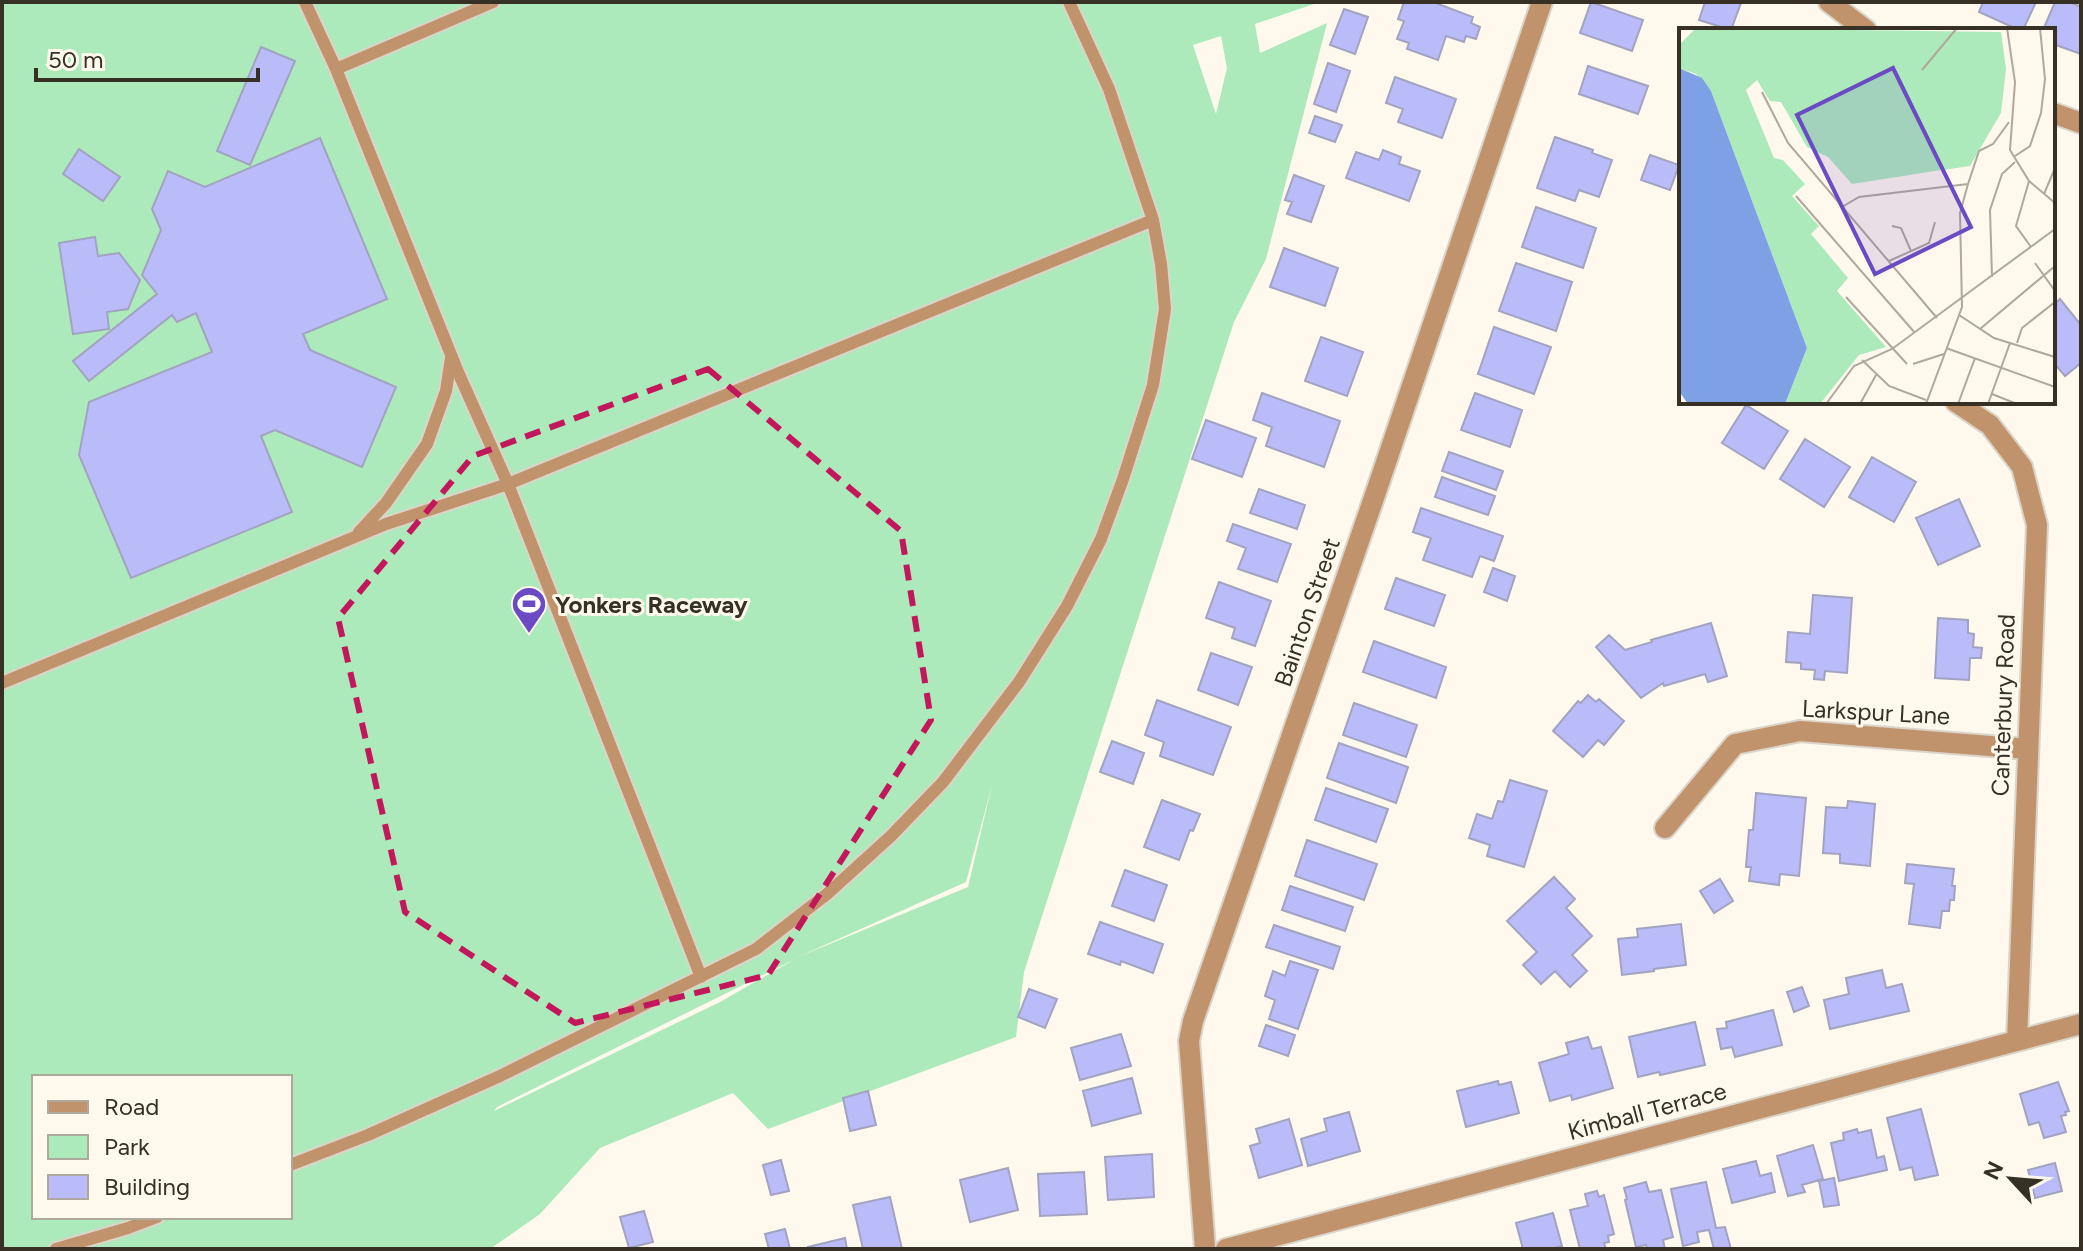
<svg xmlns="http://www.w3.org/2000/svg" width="2083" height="1251" font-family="Figtree,sans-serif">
<rect width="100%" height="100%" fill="#fff8ec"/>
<path fill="#adeabb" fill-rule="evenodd" d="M2 2H1320L1255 24 1260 53 1327 23 1266 259 1234 322 1024 972 1016 1037 768 1129 733 1093 600 1148 540 1214 490 1249H2ZM1221 36 1227 68 1216 114 1193 45ZM992 785 968 887 798 957 966 882ZM795 959 720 1002 494 1111 497 1107ZM34 1077H290V1217H34Z"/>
<path fill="#babcf9" stroke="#a2a3c1" stroke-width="2" d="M1404 2H1433L1473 17 1471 23 1480 27 1476 39 1466 36 1464 42 1446 36 1438 60 1407 49 1409 43 1397 39 1404 21 1398 19Z
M1591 2 1643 20 1632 51 1580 33Z
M1705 2 1741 3 1731 30 1699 20Z
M1983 2H2036L2023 30H2019L1979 12Z
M2055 2H2070L2081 7V54L2053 44V30H2043Z
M1344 9 1368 17 1355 54 1330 45Z
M261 47 295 61 250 165 217 151Z
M1328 63 1350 71 1336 112 1314 104Z
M1588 66 1648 86 1638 114 1579 94Z
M1395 77 1456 99 1442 138 1398 122 1403 109 1386 103Z
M1315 116 1342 125 1335 142 1309 133Z
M1555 137 1593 150 1592 153 1612 160 1599 197 1579 190 1575 201 1537 188Z
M320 138 387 299 303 334 310 350 396 387 362 467 275 430 261 436 292 512 131 578 79 455 89 402 212 352 196 313 177 322 172 315 89 381 73 361 157 294 142 275 161 230 152 209 168 171 205 187Z
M79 149 120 177 103 201 63 174Z
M1383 150 1401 157 1399 164 1420 171 1409 201 1346 178 1356 152 1379 160Z
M1650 155 1679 165 1670 190 1641 180Z
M1294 175 1324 186 1311 222 1287 214 1292 202 1285 200Z
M1536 207 1596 228 1583 268 1522 247Z
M95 237 98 256 119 253 140 280 128 309 107 312 109 329 73 334 59 243Z
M1284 248 1338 268 1325 306 1270 287Z
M1516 263 1572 282 1556 331 1499 311Z
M2060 299 2081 325V363L2065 376 2053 362V305Z
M1494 327 1551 347 1534 394 1478 374Z
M1321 337 1363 352 1347 396 1305 381Z
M1262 393 1340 421 1324 467 1266 446 1272 427 1253 420Z
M1475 393 1522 410 1510 447 1461 430Z
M1746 405 1788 431 1764 469 1722 443Z
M1206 420 1256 438 1242 477 1192 459Z
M1805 439 1850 467 1824 507 1780 479Z
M1449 452 1503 471 1496 490 1442 471Z
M1872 457 1916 482 1894 522 1849 497Z
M1442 477 1495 496 1488 515 1435 497Z
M1259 489 1305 505 1297 529 1250 513Z
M1959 499 1980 546 1938 565 1916 518Z
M1421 508 1503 536 1494 561 1480 556 1472 577 1423 560 1431 538 1413 532Z
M1233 524 1291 544 1277 582 1238 569 1246 548 1227 541Z
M1493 568 1515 576 1507 601 1484 592Z
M1396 578 1445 595 1434 626 1385 609Z
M1219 582 1271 601 1255 646 1232 638 1235 628 1206 618Z
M1813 595 1852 598 1847 673 1825 671 1824 680 1814 679 1815 670 1801 669V663L1786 662 1788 632 1810 634Z
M1938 618 1968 620V633L1974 634 1973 647 1982 648 1981 658H1970L1969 680 1935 678Z
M1711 623 1727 676 1708 682 1705 674 1664 686 1663 683 1641 698 1596 647 1609 635 1625 650 1652 642 1651 640Z
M1374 641 1446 667 1436 698 1363 672Z
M1211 653 1252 667 1238 705 1198 690Z
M1588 695 1596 702 1599 699 1624 721 1604 745 1598 740 1583 757 1553 731 1578 701 1581 703Z
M1157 700 1231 727 1213 775 1160 756 1164 742 1145 735Z
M1354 703 1417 725 1406 757 1343 735Z
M1112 741 1144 753 1133 784 1100 772Z
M1339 743 1408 767 1396 803 1327 778Z
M1510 780 1547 791 1524 867 1487 856 1490 845 1469 838 1477 814 1492 819 1498 801 1503 802Z
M1326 788 1388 809 1376 842 1315 820Z
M1756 793 1806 798 1799 876 1780 874 1779 885 1749 881 1751 867H1746L1749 830H1753Z
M1162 800 1200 814 1193 831 1190 830 1179 860 1144 847Z
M1848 801 1875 804 1870 866 1840 863V854L1823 853 1826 807 1847 808Z
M1307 840 1377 864 1364 900 1295 876Z
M1907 864 1954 869 1952 886H1955L1954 900H1950L1949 911H1942L1940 928 1909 924 1914 884 1905 883Z
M1125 870 1167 885 1154 921 1112 906Z
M1554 877 1575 899 1566 908 1592 936 1572 955 1587 971 1570 987 1555 971 1541 984 1523 965 1537 952 1507 921Z
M1720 879 1733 901 1714 913 1700 891Z
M1290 886 1353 907 1345 931 1282 910Z
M1100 922 1163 944 1153 973 1121 961 1120 965 1088 954Z
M1681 924 1686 965 1654 969V971L1622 975 1618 939 1638 937 1637 929Z
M1274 925 1340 947 1333 969 1266 947Z
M1290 961 1318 970 1298 1029 1269 1019 1275 1000 1265 996 1273 971 1285 976Z
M1882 970 1886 988 1902 984 1909 1011 1830 1029 1824 1000 1849 994 1846 978Z
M1802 987 1809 1006 1794 1012 1787 992Z
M1029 989 1057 999 1045 1028 1018 1017Z
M1773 1010 1782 1045 1735 1057 1732 1047 1721 1049 1717 1029 1727 1028 1726 1022Z
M1695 1022 1705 1065 1660 1075 1659 1072 1638 1077 1629 1037Z
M1266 1025 1295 1035 1288 1056 1259 1046Z
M1121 1034 1131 1066 1080 1080 1071 1048Z
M1588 1037 1592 1049 1601 1047 1613 1088 1572 1100 1571 1095 1550 1101 1539 1063 1569 1054 1566 1043Z
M1132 1078 1141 1113 1092 1126 1083 1091Z
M1498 1081 1499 1085 1511 1082 1519 1113 1466 1127 1457 1091Z
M2058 1082 2069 1111 2065 1112 2066 1115 2061 1116 2066 1132 2044 1138 2039 1122 2029 1125 2020 1094Z
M868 1091 876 1125 850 1131 843 1098Z
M1921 1109 1938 1175 1915 1180 1912 1167 1900 1170 1887 1118Z
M1349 1112 1360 1151 1308 1166 1301 1139 1327 1131 1324 1119Z
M1289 1119 1302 1165 1259 1178 1250 1146 1260 1143 1256 1129Z
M1857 1129 1858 1133 1871 1130 1877 1158 1884 1156 1887 1170 1839 1181 1831 1143 1844 1140 1843 1133Z
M1813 1145 1823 1179 1802 1185 1805 1192 1788 1196 1777 1156Z
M1152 1154 1154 1197 1108 1200 1105 1157Z
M781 1160 789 1191 771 1195 763 1165Z
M1756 1161 1760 1176 1771 1173 1775 1192 1732 1203 1723 1169Z
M2055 1163 2062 1191 2035 1198 2028 1170Z
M1008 1168 1018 1210 970 1222 960 1180Z
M1084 1172 1087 1214 1040 1216 1038 1174Z
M1834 1178 1839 1205 1824 1207 1819 1181Z
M1646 1182 1649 1192 1661 1190 1673 1237 1663 1240 1665 1249H1647L1646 1245 1636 1247 1625 1200 1627 1199 1624 1188Z
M1706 1182 1716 1228 1725 1227 1731 1249H1714L1709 1230 1697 1232 1699 1242 1683 1246 1671 1189Z
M1597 1191 1599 1197 1604 1195 1614 1234 1608 1236 1609 1242 1604 1243 1606 1249H1580L1570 1210 1588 1206 1585 1194Z
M890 1197 902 1249H863L853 1205Z
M644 1211 653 1242 629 1248 620 1217Z
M1553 1213 1562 1246 1550 1249H1523L1516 1223Z
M785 1229 790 1249H769L765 1234Z
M845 1238 847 1249H809L808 1247Z"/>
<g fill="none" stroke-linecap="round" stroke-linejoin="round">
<defs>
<path id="service" d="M305 2 336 69 458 372 508 484 701 977
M336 69 493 2
M359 532 386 503 427 444 446 391 451 358
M2 683 386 524 508 484 1153 220
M290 1165 368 1135 500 1076 756 949 827 894 891 836 943 782 1019 682 1067 606 1101 539 1123 479 1153 385 1165 309 1161 264 1153 220 1109 89 1069 2
M56 1249 128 1228 157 1217"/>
<path id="minor" d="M1829 2 1866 30
M2053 113 2081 123
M1956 402 1990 425 2022 467 2037 525 2017 1041
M1665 828 1735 744 1800 731 2028 749
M1205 1249 1189 1041 1193 1021 1377 489 1542 2
M1226 1249 2081 1024"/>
</defs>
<use href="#service" stroke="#dbd4c8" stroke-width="16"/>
<use href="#minor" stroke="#dbd4c8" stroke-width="24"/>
<use href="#service" stroke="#c0936c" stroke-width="12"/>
<use href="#minor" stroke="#c0936c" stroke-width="20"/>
</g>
<path fill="none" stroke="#c2185b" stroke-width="6" stroke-dasharray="16 10" stroke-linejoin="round" d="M708 369 901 531 931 720 768 975 575 1023 405 912 338 618 473 456Z"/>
<defs>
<symbol id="stadium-pin" viewBox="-11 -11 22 30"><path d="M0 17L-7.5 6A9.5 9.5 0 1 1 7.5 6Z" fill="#6a4bc4" stroke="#fff8ec"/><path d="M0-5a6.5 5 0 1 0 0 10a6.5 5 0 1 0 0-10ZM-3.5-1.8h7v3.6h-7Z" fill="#fff"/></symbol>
</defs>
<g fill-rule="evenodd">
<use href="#stadium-pin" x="509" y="584" width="40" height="54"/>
</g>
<g text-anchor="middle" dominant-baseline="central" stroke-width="6" stroke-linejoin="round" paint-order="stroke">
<g font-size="24" font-weight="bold" fill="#373025" stroke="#fff8ec" text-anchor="start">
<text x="555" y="604">Yonkers Raceway</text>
</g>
<g font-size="24" fill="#373025" stroke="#fff8ec">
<text transform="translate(1307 612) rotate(-71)">Bainton Street</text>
<text transform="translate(2003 705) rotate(-88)">Canterbury Road</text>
<text transform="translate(1876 712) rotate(3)">Larkspur Lane</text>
<text transform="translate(1647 1111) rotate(-15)">Kimball Terrace</text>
</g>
</g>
<g transform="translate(1679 28)">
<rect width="376" height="376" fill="#fff8ec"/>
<path d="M17 0 322 4 327 41 322 85 291 138 264 142 259 137 262 142 173 156 149 129 128 119 102 74 91 73 78 52 67 62 95 130 104 132 126 156 113 168 140 198 132 206 169 250 158 263 207 319 180 327 141 376H106L128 320 32 63 17 46 0 40V17Z" fill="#adeabb"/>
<path d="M0 40 23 50 32 63 128 320 106 376H9L0 363Z" fill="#7ea0e5"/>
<path fill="none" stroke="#afa89c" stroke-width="2" d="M328 0 336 54 331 122 350 153 376 175M243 42 278 0M83 64 109 115 258 290M336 128 351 118 362 85 366 51 361 0M350 153 337 198 352 219M365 166 376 140M117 168 236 305M163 179 180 169 289 156M213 198 222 200 232 223M210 233 250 215 256 194M356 235 376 263M313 249 311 182 323 146 336 134M167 269 228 336M280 287 315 310 376 329M301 301 376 238M338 315 343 300 376 274M267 320 376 359M183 332 210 358 247 372M234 336 265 326M313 366 338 376M147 376 175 338 213 321 376 201M181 376 197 347M247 376 283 279 281 185 289 156 300 123 314 116 330 94M279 376 296 330M309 376 331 315"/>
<path fill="#6a4bc4" fill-opacity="0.15" stroke="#6a4bc4" stroke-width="4" d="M214 40 292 199 196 246 118 87Z"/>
<rect width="376" height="376" fill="none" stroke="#373025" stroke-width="4"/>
</g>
<rect width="2083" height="1251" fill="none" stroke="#373025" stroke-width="8"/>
<rect x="32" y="1075" width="260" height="144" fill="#fff8ec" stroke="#afa89c" stroke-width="2"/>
<rect x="48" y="1101" width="40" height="12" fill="#c0936c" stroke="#afa89c" stroke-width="2"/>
<text x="104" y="1115" font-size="24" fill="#373025">Road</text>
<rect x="48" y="1135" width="40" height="24" fill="#adeabb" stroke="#afa89c" stroke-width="2"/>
<text x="104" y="1155" font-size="24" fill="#373025">Park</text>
<rect x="48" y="1175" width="40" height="24" fill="#babcf9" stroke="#afa89c" stroke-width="2"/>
<text x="104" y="1195" font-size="24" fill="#373025">Building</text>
<g transform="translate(2011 1179) rotate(296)" stroke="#fff8ec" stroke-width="6" paint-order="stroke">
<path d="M0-6L14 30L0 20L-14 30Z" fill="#373025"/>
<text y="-12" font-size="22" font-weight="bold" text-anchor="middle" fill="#373025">N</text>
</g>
<path d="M36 68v12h222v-12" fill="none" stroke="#373025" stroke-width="4"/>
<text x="48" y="68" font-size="24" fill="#373025" stroke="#fff8ec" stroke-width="6" paint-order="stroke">50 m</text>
</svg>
